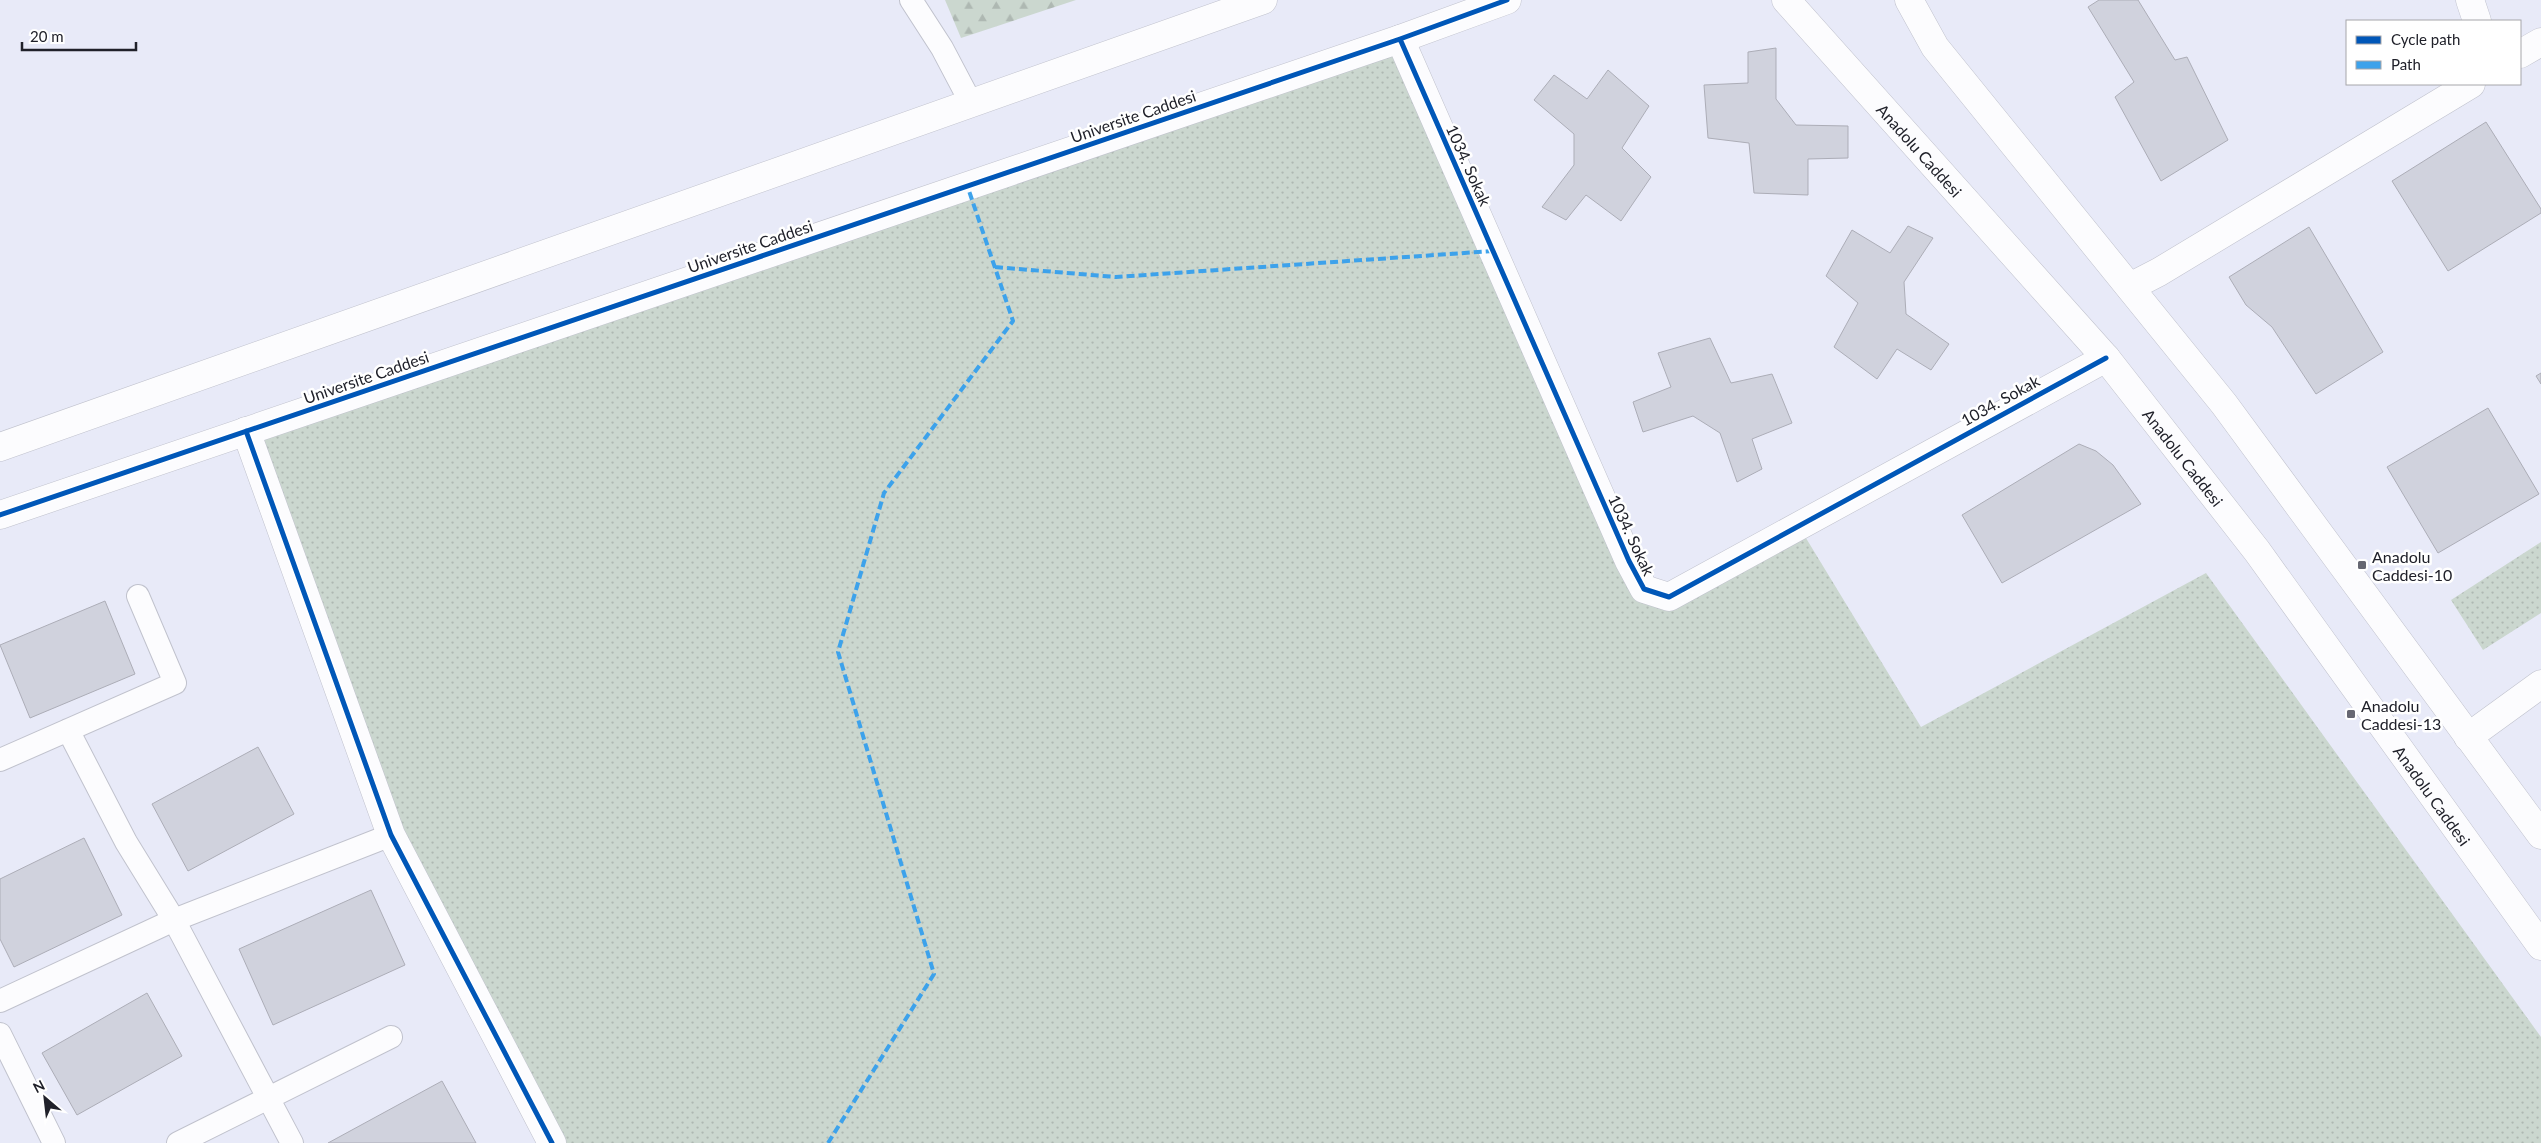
<svg xmlns="http://www.w3.org/2000/svg" width="2541" height="1143" font-family="Lato,sans-serif">
<defs>
<pattern id="grass-dots" width="8" height="8" patternUnits="userSpaceOnUse" patternTransform="scale(1.25)"><rect width="8" height="8" fill="#cbd7cf"/><path d="M2 2h.1M6 6h.1" fill="none" stroke="#aeb8b2" stroke-width="1.8" stroke-linecap="round"/></pattern>
<pattern id="forest-firs" width="22" height="20" patternUnits="userSpaceOnUse" patternTransform="scale(1.25)"><rect width="22" height="20" fill="#cbd7cf"/><path d="M5 1l3.5 6h-7zM16 11l3.5 6h-7z" fill="#aeb8b2"/></pattern>
</defs>
<rect width="100%" height="100%" fill="#e8eaf8"/>
<path fill="url(#grass-dots)" d="M1400 39 1644 589 1669 596 1798 525 1921 727 2206 573 2541 1037V1143H555L391 835 246 431Z
M2541 542V613L2483 650 2451 600Z"/>
<path fill="url(#forest-firs)" d="M945 0H1076L961 38Z"/>
<path fill="#d0d2dd" stroke="#acadb7" d="M2099 0H2138L2175 60 2187 57 2228 140 2161 181 2115 97 2134 82 2088 7Z
M1776 48V99L1796 125 1848 126V158L1808 159V195L1754 193 1749 143 1708 138 1704 85 1748 83V52Z
M1608 70 1649 106 1622 148 1651 177 1621 221 1586 195 1566 220 1542 207 1574 165V134L1534 100 1554 75 1587 99Z
M2486 122 2541 209V213L2448 271 2392 181Z
M1908 226 1933 238 1904 282 1906 314 1949 344 1931 370 1897 349 1877 379 1834 347 1858 303 1826 276 1852 230 1890 253Z
M2309 227 2383 352 2316 394 2272 327 2246 305 2229 277Z
M1710 338 1731 383 1772 374 1792 423 1752 439 1762 469 1737 482 1720 433 1693 416 1643 432 1633 402 1671 387 1658 353Z
M2541 373V384L2536 376Z
M2488 408 2539 494 2438 553 2387 467Z
M2079 444 2096 451 2113 465 2141 504 2002 583 1962 515Z
M105 601 135 674 30 718 0 645Z
M258 747 294 814 188 871 152 804Z
M84 838 122 915 14 967 0 939V879Z
M371 890 405 965 273 1025 239 949Z
M147 993 182 1056 77 1115 42 1053Z
M442 1081 476 1143H328Z"/>
<g fill="none" stroke-linecap="round" stroke-linejoin="round">
<defs>
<path id="lane" d="M911 0 942 48 971 103
M68 730 126 842 174 920 292 1143
M0 760 175 683 138 596
M0 1001 174 920 391 835
M0 1034 54 1143
M178 1143 391 1037"/>
<path id="street" d="M2470 0 2477 21
M1400 39 1629 561 1644 589 1669 597 2106 358
M2520 54 2541 42
M2130 287 2159 272 2471 84
M246 431 391 835 552 1143
M2468 737 2541 684"/>
<g id="secondary">
<path id="s1" d="M1786 0 2106 358 2257 551 2541 946"/>
<path d="M1909 0 1935 47 2224 404 2541 835"/>
<path d="M0 447 1263 0"/>
<path d="M0 515 1400 39 1507 0"/>
</g>
</defs>
<use href="#lane" stroke="#c0c2cd" stroke-width="24"/>
<use href="#street" stroke="#c0c2cd" stroke-width="29"/>
<use href="#secondary" stroke="#c0c2cd" stroke-width="29"/>
<use href="#lane" stroke="#fcfcfe" stroke-width="22"/>
<use href="#street" stroke="#fcfcfe" stroke-width="28"/>
<use href="#secondary" stroke="#fcfcfe" stroke-width="28"/>
<path stroke="#3da2eb" stroke-width="4" stroke-dasharray="8 4" stroke-linecap="butt" d="M995 267 1116 277 1493 251
M828 1143 934 974 838 652 884 493 1013 321 967 185"/>
<defs>
<path id="cycleway" d="M1400 39 1629 561 1644 589 1669 597 2106 358
M246 431 391 835 552 1143
M0 515 1400 39 1507 0"/>
</defs>
<use href="#cycleway" stroke="#fff" stroke-width="8"/>
<use href="#cycleway" stroke="#0057b8" stroke-width="5"/>
</g>
<g fill="#666772" stroke="#fff" stroke-width="2">
<rect x="2357" y="560" width="10" height="10" rx="2.5"/>
<rect x="2346" y="709" width="10" height="10" rx="2.5"/>
</g>
<g text-anchor="middle" dominant-baseline="central" stroke-width="5" stroke-linejoin="round" paint-order="stroke">
<g font-size="16" fill="#20212a" stroke="#fff">
<text transform="translate(1133 116) rotate(-19)">Universite Caddesi</text>
<text stroke="none"><textPath href="#s1" startOffset="201">Anadolu Caddesi</textPath></text>
<text transform="translate(1469 165) rotate(66)">1034. Sokak</text>
<text transform="translate(750 246) rotate(-19)">Universite Caddesi</text>
<text transform="translate(366 377) rotate(-19)">Universite Caddesi</text>
<text transform="translate(2000 400) rotate(-29)">1034. Sokak</text>
<text stroke="none"><textPath href="#s1" startOffset="606">Anadolu Caddesi</textPath></text>
<text transform="translate(1632 535) rotate(65)">1034. Sokak</text>
<text stroke="none"><textPath href="#s1" startOffset="1026">Anadolu Caddesi</textPath></text>
</g>
<g font-size="16" fill="#20212a" stroke="#fff" text-anchor="start">
<text x="2372" y="556">Anadolu<tspan x="2372" dy="18">Caddesi-10</tspan></text>
<text x="2361" y="705">Anadolu<tspan x="2361" dy="18">Caddesi-13</tspan></text>
</g>
</g>
<rect x="2346" y="20" width="175" height="65" fill="#ffffff" stroke="#a6a6aa"/>
<rect x="2356" y="36" width="25" height="8" fill="#0057b8" stroke="#a6a6aa"/>
<text x="2391" y="45" font-size="15" fill="#20212a">Cycle path</text>
<rect x="2356" y="61" width="25" height="8" fill="#3da2eb" stroke="#a6a6aa"/>
<text x="2391" y="70" font-size="15" fill="#20212a">Path</text>
<g transform="translate(45 1098) rotate(332)" stroke="#ffffff" stroke-width="4" paint-order="stroke">
<path d="M0-4L9 19L0 12L-9 19Z" fill="#20212a"/>
<text y="-8" font-size="14" font-weight="bold" text-anchor="middle" fill="#20212a">N</text>
</g>
<path d="M22 42v8h114v-8" fill="none" stroke="#20212a" stroke-width="2.5"/>
<text x="30" y="42" font-size="15" fill="#20212a" stroke="#ffffff" stroke-width="4" paint-order="stroke">20 m</text>
</svg>
